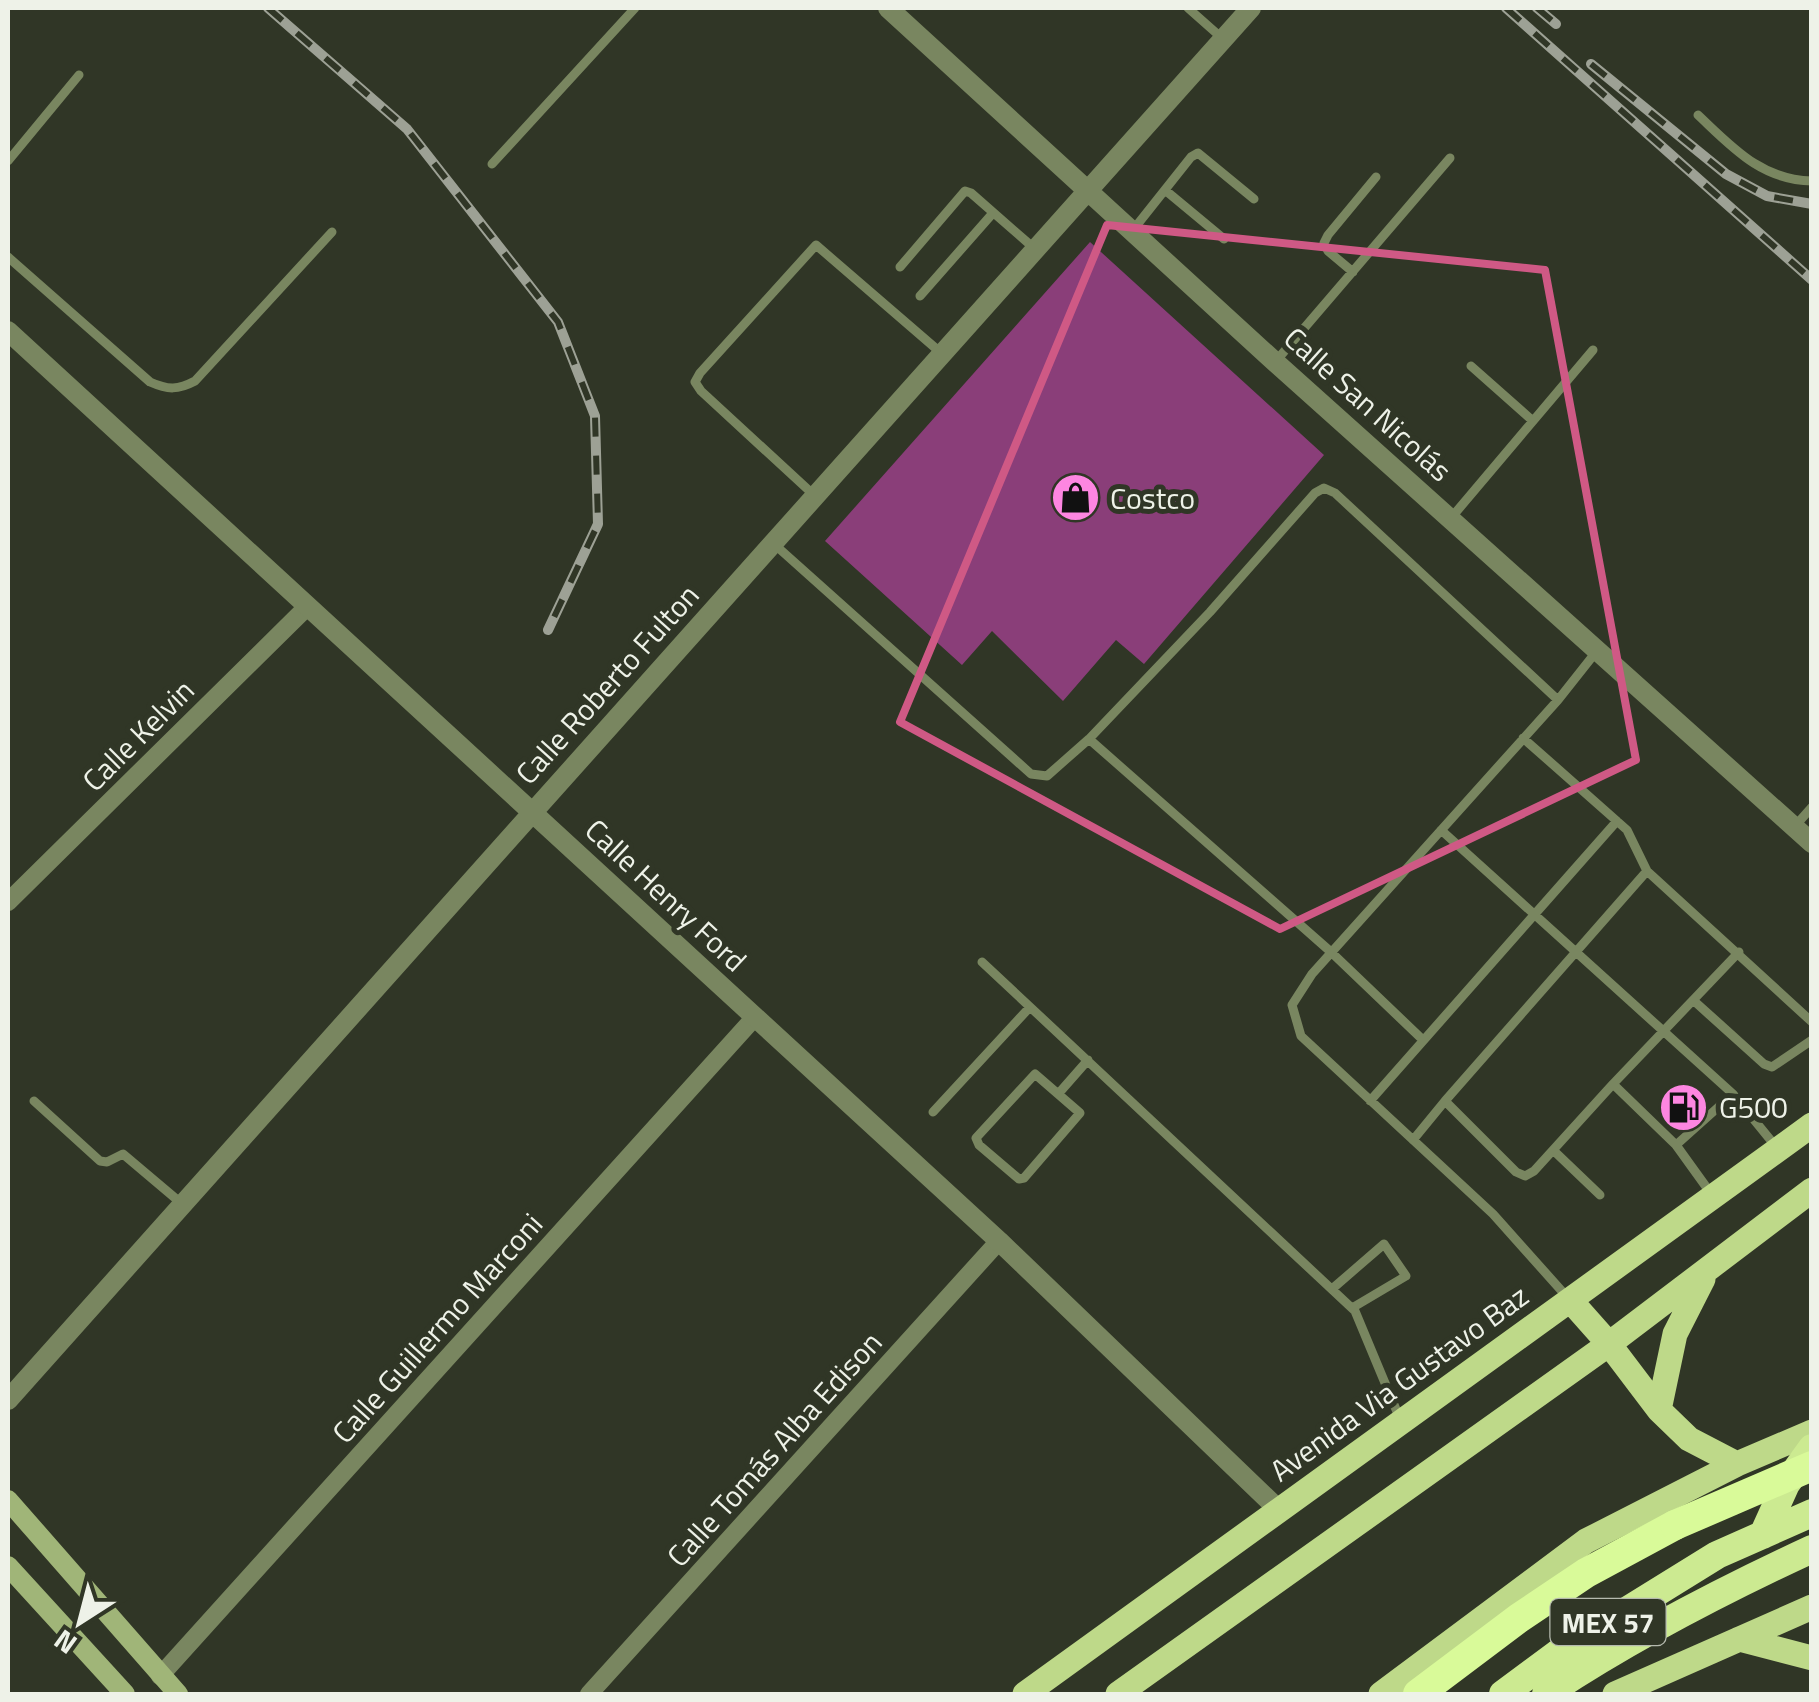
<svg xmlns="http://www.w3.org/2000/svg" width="1819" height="1702" font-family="'Titillium Web',sans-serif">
<rect width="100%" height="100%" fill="#303626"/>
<path fill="#8a3e79" d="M1090 242 1324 455 1144 664 1116 640 1063 701 992 631 962 665 825 541Z
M1687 1084 1707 1102 1681 1130 1662 1112Z"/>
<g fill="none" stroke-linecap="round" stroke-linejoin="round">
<path stroke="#798660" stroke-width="9" d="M1188 8 1223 39
M1698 115C1732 147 1761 180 1812 181
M8 161 79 75
M492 164 635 8
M1165 190 1224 239
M1133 230 1191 157 1198 153 1254 199
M8 257 150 382C168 390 178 390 195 381L332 232
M900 267 965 191 971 193 1035 249
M1353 272 1328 251 1324 243 1328 235 1376 177
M920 296 993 213
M1276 361 1450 158
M1471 366 1533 421
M815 496 701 391 695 382 700 373 816 245 940 352
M1451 518 1593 350
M774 544 1031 774 1047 776 1089 739
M1523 738 1627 830 1647 871 1812 1022
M1796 825 1812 807
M1441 830 1733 1094 1777 1148
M982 962 1355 1311 1400 1419
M1693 1000 1764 1064 1772 1067 1812 1040
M1423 1040 1331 952 1089 739 1210 612 1315 493 1324 488 1335 493 1558 700
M1035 1074 1080 1113 1024 1178 1019 1179 979 1145 976 1138Z
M1059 1093 1088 1060
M34 1101 100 1161 107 1162 123 1154 181 1203
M1370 1101 1617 821
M1445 1101 1647 871
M933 1112 1030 1007
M1413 1140 1445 1101 1516 1172 1525 1176 1534 1171 1613 1084
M1676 1145 1733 1094
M1553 1150 1600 1195
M1712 1195 1676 1145 1613 1084 1739 952
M1332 1289 1384 1244 1406 1276 1352 1308
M1568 1298 1493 1214 1301 1036 1292 1005 1312 974 1558 700 1596 652"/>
<path stroke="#798660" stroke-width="18" d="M8 902 307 607
M160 1676 755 1017
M589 1694 999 1241"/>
<path stroke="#798660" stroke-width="20" d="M888 8 1275 362 1812 843
M8 331 999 1241 1279 1510
M8 1400 1251 8"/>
<path stroke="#a0b578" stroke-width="20" d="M8 1500 178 1694
M8 1566 125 1694"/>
<path stroke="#bed989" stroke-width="25" d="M1570 1300 1609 1344 1659 1410 1689 1439 1737 1464
M1659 1410 1675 1334 1703 1279
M1739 1639 1812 1658
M1025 1694 1812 1125
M1118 1694 1609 1344 1812 1190
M1381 1694 1586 1541 1737 1464 1812 1432
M1615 1694 1812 1607"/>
<path stroke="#ccea91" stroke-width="28" d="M1763 1535 1786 1484 1812 1448
M1503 1694 1557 1654 1717 1555 1812 1513
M1546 1694C1630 1638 1719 1592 1812 1549"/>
<path stroke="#d9fa99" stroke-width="30" d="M1418 1694 1519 1618 1586 1573 1675 1525"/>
<defs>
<path id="rail" d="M268 8 407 129 558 322 595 416 598 524 548 630
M1506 8 1812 280
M1537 8 1556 24
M1591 64 1726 174 1767 196 1812 204"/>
</defs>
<use href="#rail" stroke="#9da195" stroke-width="10"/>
<use href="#rail" stroke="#303626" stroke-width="6" stroke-dasharray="19" stroke-linecap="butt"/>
<path stroke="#d9fa99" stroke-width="30" d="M1675 1525 1812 1466"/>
</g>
<path fill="none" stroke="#cf5985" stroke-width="8" stroke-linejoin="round" d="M1107 225 1545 270 1636 760 1280 929 900 722Z"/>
<defs>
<symbol id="shop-disc" viewBox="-11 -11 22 22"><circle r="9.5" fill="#fd86e1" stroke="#303626"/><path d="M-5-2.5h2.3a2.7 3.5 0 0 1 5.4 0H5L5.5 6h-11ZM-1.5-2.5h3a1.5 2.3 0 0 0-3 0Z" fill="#111"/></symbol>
<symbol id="fuel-disc" viewBox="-11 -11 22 22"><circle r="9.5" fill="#fd86e1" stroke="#303626"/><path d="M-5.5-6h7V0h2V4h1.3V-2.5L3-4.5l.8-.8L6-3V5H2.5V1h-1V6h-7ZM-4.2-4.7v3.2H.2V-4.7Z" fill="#111"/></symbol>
</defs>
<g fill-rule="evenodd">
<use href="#shop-disc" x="1048" y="470" width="55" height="55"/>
<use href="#fuel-disc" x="1656" y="1080" width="55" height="55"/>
</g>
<g text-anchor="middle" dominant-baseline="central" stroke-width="10" stroke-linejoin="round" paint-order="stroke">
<rect fill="#303626" stroke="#b5baae" stroke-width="2.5" x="1550.5" y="1599" width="115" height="46" rx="8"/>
<g font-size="28" font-weight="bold" fill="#eef2e8">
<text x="1608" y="1622">MEX 57</text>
</g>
<g font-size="30" fill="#eef2e8" stroke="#303626">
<text transform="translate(1368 404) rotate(42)">Calle San Nicolás</text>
<text transform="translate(607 684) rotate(-48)">Calle Roberto Fulton</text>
<text transform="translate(138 735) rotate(-45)">Calle Kelvin</text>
<text transform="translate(666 895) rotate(43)">Calle Henry Ford</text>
<text transform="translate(437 1328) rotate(-48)">Calle Guillermo Marconi</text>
<text transform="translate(1399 1383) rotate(-36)">Avenida Via Gustavo Baz</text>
<text transform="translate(774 1449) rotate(-48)">Calle Tomás Alba Edison</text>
</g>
<g font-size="30" fill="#eef2e8" stroke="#303626" text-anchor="start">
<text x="1110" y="498">Costco</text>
<text x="1719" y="1107">G500</text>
</g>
</g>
<rect width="1819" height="1702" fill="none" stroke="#eef2e8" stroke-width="20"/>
<g transform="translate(80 1622) rotate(216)" stroke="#303626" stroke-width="8" paint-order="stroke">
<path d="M0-8L18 38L0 25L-18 38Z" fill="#eef2e8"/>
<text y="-15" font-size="28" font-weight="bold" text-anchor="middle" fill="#eef2e8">N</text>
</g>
</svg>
